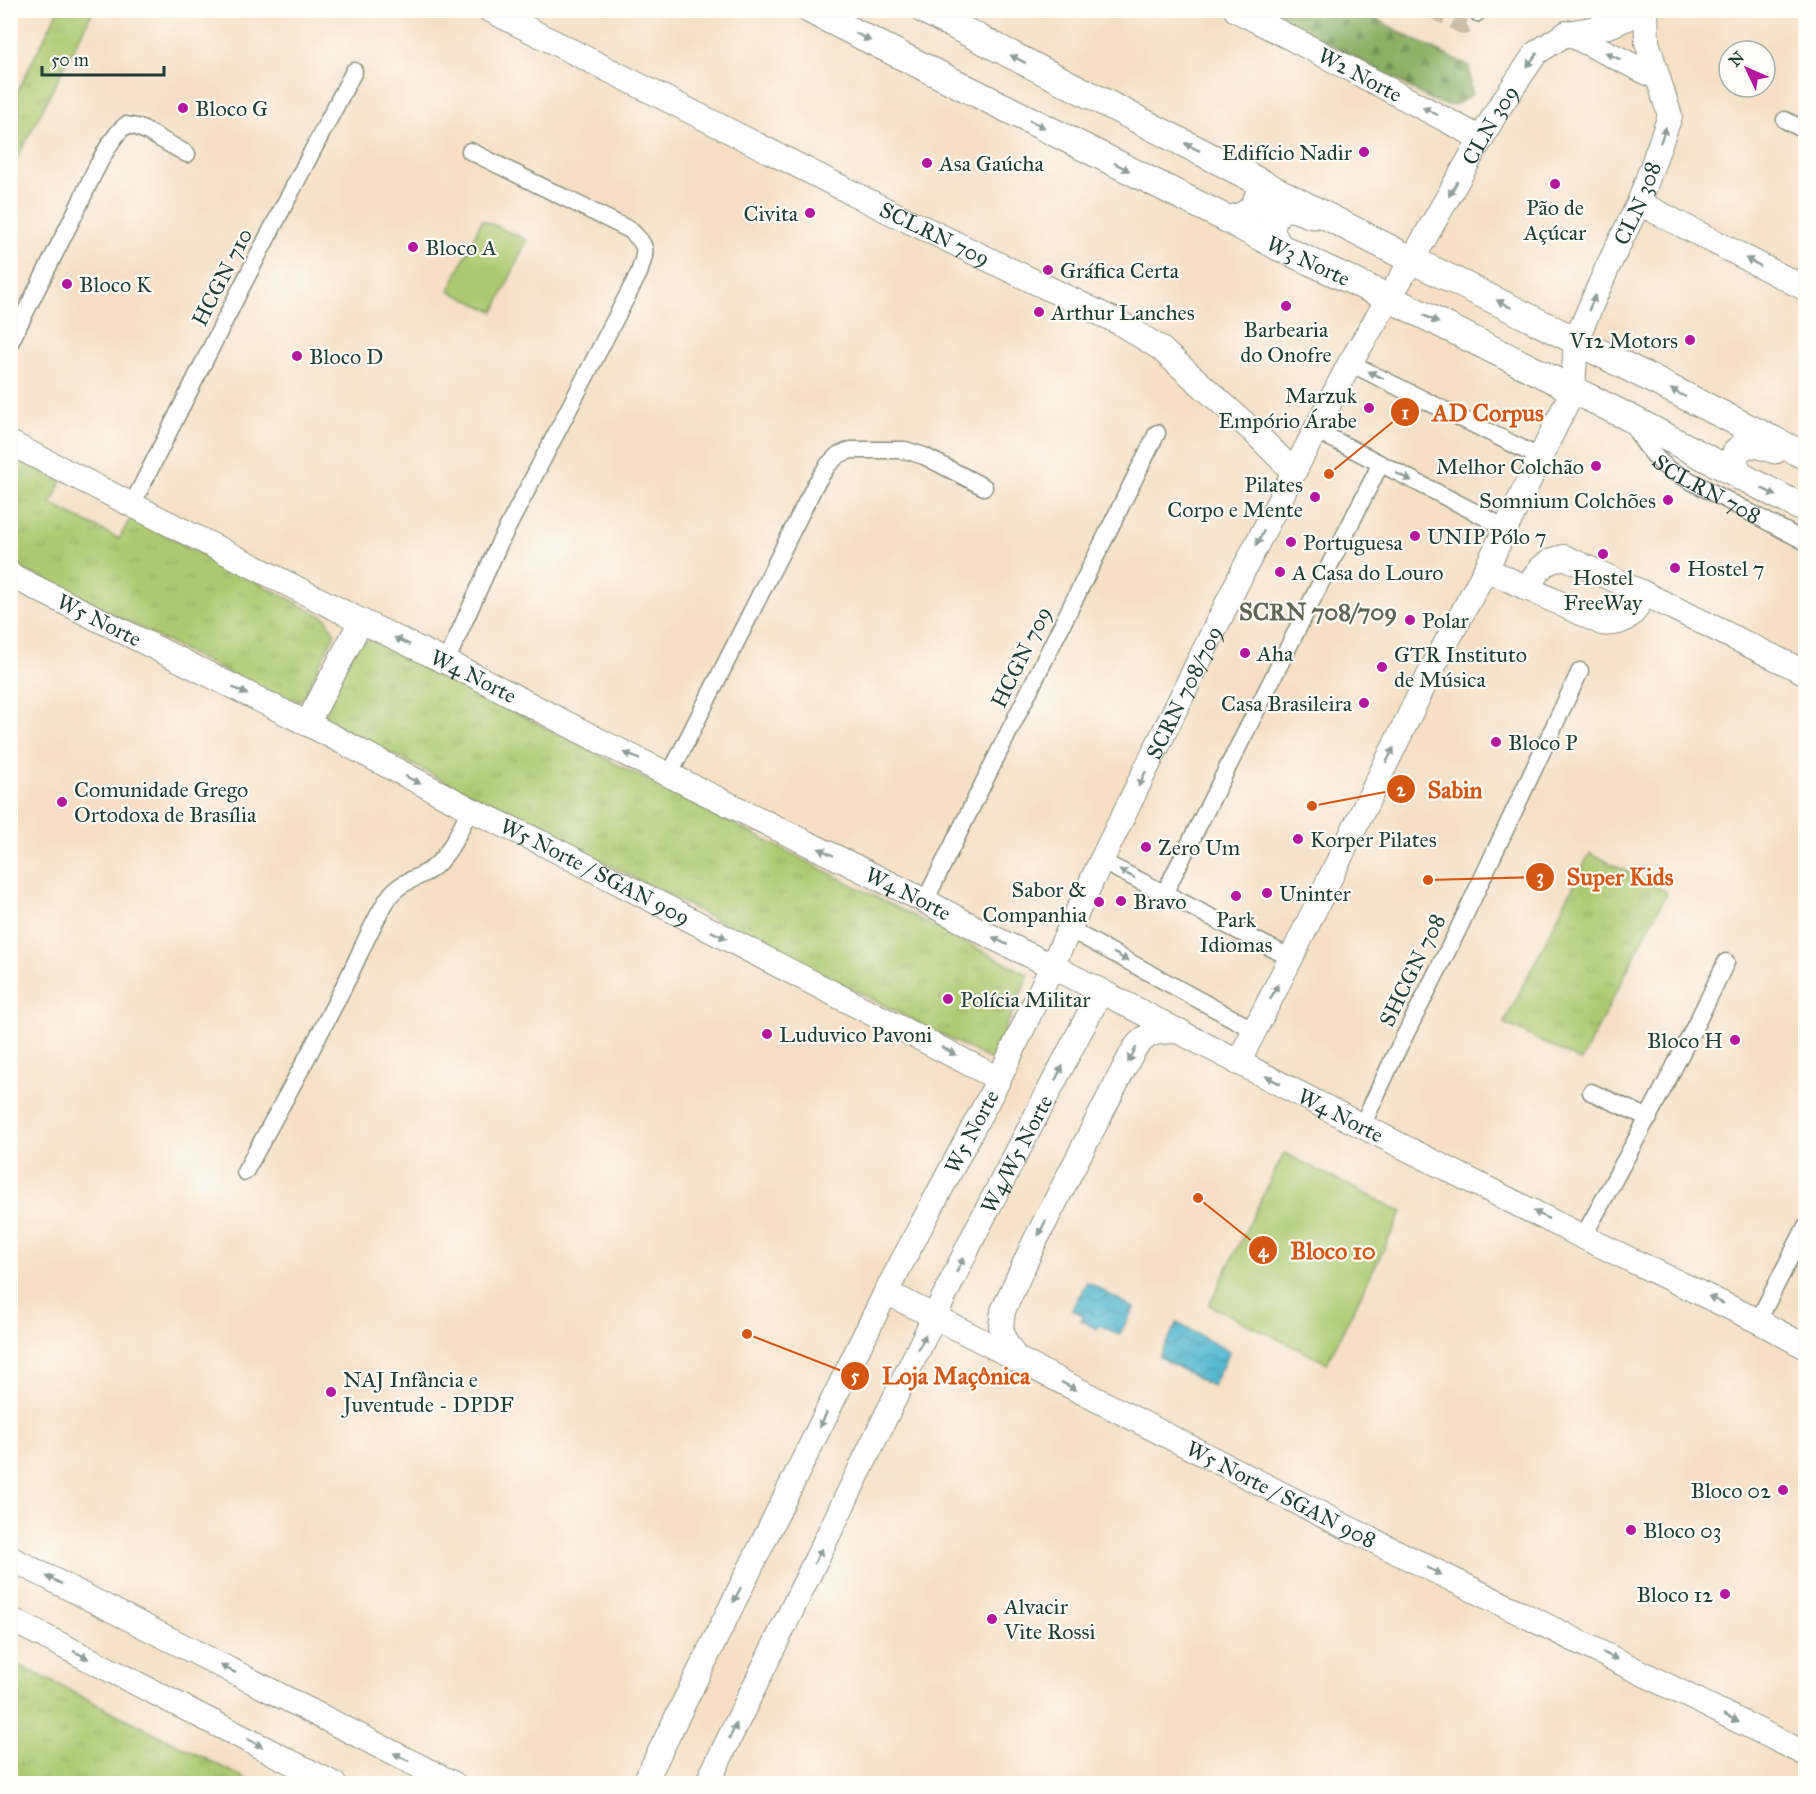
<svg xmlns="http://www.w3.org/2000/svg" width="1816" height="1794" font-family="'IM FELL Great Primer',serif">
<defs>
<pattern id="forest-firs" width="22" height="20" patternUnits="userSpaceOnUse" patternTransform="scale(1.5)"><rect width="22" height="20" fill="#8aae64"/><path d="M5 1l3.5 6h-7zM16 11l3.5 6h-7z" fill="#708f53"/></pattern>
<pattern id="park-tufts" width="24" height="20" patternUnits="userSpaceOnUse" patternTransform="scale(1.5)"><rect width="24" height="20" fill="#adca72"/><path d="M3 7l-1-3M5 7V3M7 7l1-3M15 17l-1-3M17 17v-4M19 17l1-3" fill="none" stroke="#94ae63"/></pattern>
<pattern id="water-waves" width="16" height="10" patternUnits="userSpaceOnUse" patternTransform="scale(1.5)"><rect width="16" height="10" fill="#4fb6ce"/><path d="M0 5q4-4 8 0t8 0" fill="none" stroke="#4195a8"/></pattern>
</defs>
<rect width="100%" height="100%" fill="#fdfcf7"/>
<filter id="ink" filterUnits="userSpaceOnUse"><feTurbulence type="fractalNoise" baseFrequency=".0167" numOctaves="2"/><feDisplacementMap in="SourceGraphic" scale="12" xChannelSelector="R" yChannelSelector="G"/><feConvolveMatrix kernelMatrix="1 2 1 2 8 2 1 2 1" color-interpolation-filters="sRGB"/></filter>
<filter id="wash" filterUnits="userSpaceOnUse"><feTurbulence type="fractalNoise" baseFrequency=".008" numOctaves="4" result="noise"/><feDisplacementMap in="SourceGraphic" scale="24" xChannelSelector="R" yChannelSelector="G"/><feGaussianBlur stdDeviation="1.35" result="paint"/><feColorMatrix in="noise" values="0 0 0 0 0 0 0 0 0 0 0 0 0 0 0 0 0 1.4 0 .05"/><feComposite in="paint" operator="in"/></filter>
<g filter="url(#wash)">
<rect width="100%" height="100%" fill="#f6dfc6"/>
<path fill="url(#forest-firs)" stroke="#54764c" stroke-width="1.5" d="M1270 11H1362L1413 39 1469 66 1472 94C1447 119 1423 94 1399 81Z"/>
<path fill="url(#park-tufts)" stroke="#668453" stroke-width="1.5" d="M58 11H93L11 170V104Z
M10 456 62 481 51 504 119 539 131 517 326 618 335 634 303 698 294 704 284 701 11 563Z
M372 639 1029 975 991 1060 323 719 356 643Z
M1590 853 1667 892 1581 1061 1504 1023Z
M10 1661H11L254 1783H11Z"/>
<path fill="#adca72" stroke="#668453" stroke-width="1.5" d="M482 220 527 240 494 312 449 291Z
M1284 1153 1402 1212 1327 1363 1209 1305Z"/>
<path fill="url(#water-waves)" stroke="#377a81" stroke-width="1.5" d="M1087 1282 1134 1308 1119 1335 1100 1325 1097 1329 1081 1320 1084 1316 1072 1309Z
M1177 1323 1230 1352 1212 1386 1159 1357Z"/>
</g>
<g filter="url(#ink)">
<g fill="none" stroke-linecap="round" stroke-linejoin="round">
<path stroke="#cbbfa9" stroke-width="16" stroke-dasharray="16 8" stroke-linecap="butt" d="M1432 10 1464 27 1469 25 1477 13"/>
<defs>
<g id="street">
<path d="M1477 13 1478 10"/>
<path d="M1785 120 1806 131"/>
<path d="M10 343C33 297 56 251 79 205 88 185 109 137 126 125L137 127 148 132 187 154"/>
<path d="M1350 363 1541 458"/>
<path id="s1" d="M1630 420C1641 440 1651 454 1668 469L1806 542"/>
<path d="M1315 430 1506 528"/>
<path d="M132 505 241 288 354 71"/>
<path d="M446 662 499 544 639 273C646 250 649 247 630 230L470 151"/>
<path d="M670 774 815 485 828 465 838 455 851 450H905L924 456 984 487"/>
<path d="M1101 861 1291 958"/>
<path d="M1164 894 1380 465"/>
<path d="M925 901 1157 433"/>
<path d="M1069 929 1254 1030"/>
<path d="M1591 1092 1649 1118"/>
<path d="M1362 1126 1393 1059 1457 932 1580 671"/>
<path d="M245 1172C278 1112 311 1052 342 990 358 960 370 926 389 897 399 882 417 879 430 870 450 856 460 829 470 809"/>
<path d="M1583 1237C1633 1146 1682 1056 1726 962"/>
<path d="M1758 1321 1806 1226"/>
</g>
<g id="secondary">
<path id="s2" d="M490 10 880 207 1120 323 1160 348 1253 431 1294 472"/>
<path id="s3" d="M1236 10 1314 50 1482 139"/>
<path d="M1567 33 1658 78"/>
<path d="M1639 203 1806 289"/>
<path id="s4" d="M10 443 361 621 475 676 600 741 925 901 998 940 1052 966 1362 1126 1579 1235 1758 1321 1806 1347"/>
<path d="M1486 569 1602 623C1624 626 1639 613 1641 592L1564 557C1542 562 1538 570 1527 589"/>
<path id="s5" d="M10 575 318 729 470 809 540 842 999 1079"/>
<path d="M1641 592 1806 673"/>
<path d="M307 724 361 621"/>
<path id="s6" d="M1238 1063 1291 958 1432 669 1486 569 1573 390 1576 340 1608 266 1639 203 1670 116 1647 42 1646 10"/>
<path id="s7" d="M886 1292 1346 1527 1806 1754"/>
<path d="M1017 1360 1004 1339 1001 1327 1003 1311 1034 1243 1134 1049C1148 1031 1158 1031 1180 1031"/>
<path d="M10 1558 454 1784"/>
<path d="M10 1619 334 1784"/>
<path id="s8" d="M644 1784 886 1292 999 1079 1101 861 1243 571 1350 363 1412 260 1498 109 1536 53 1567 33 1609 26 1628 18 1639 10"/>
<path id="s9" d="M707 1784 976 1231 1101 991"/>
</g>
<g id="primary">
<path id="s10" d="M810 10 1227 219 1279 247 1389 298 1628 417 1806 510"/>
<path d="M924 10 1412 260C1544 323 1674 392 1806 456"/>
<path d="M1227 219C1251 217 1259 205 1260 182"/>
<path d="M1279 247C1277 242 1273 238 1272 233 1270 223 1277 207 1289 208 1297 208 1305 213 1313 215"/>
<path d="M1741 477C1735 467 1730 455 1742 447 1745 444 1747 443 1751 444 1759 444 1768 448 1775 450"/>
</g>
</defs>
<use href="#street" stroke="#8a8e7d" stroke-width="19"/>
<use href="#secondary" stroke="#8a8e7d" stroke-width="26"/>
<use href="#primary" stroke="#8a8e7d" stroke-width="29"/>
<use href="#street" stroke="#fff" stroke-width="16"/>
<use href="#secondary" stroke="#fff" stroke-width="24"/>
<use href="#primary" stroke="#fff" stroke-width="27"/>
</g>
<defs><path id="oneway-solid" d="M-6-.8H1V-3.2L6.5 0L1 3.2V.8H-6Z" transform="scale(1.5)"/></defs>
<g fill="#8f9e9a">
<use href="#oneway-solid" transform="translate(863 37) rotate(27)"/>
<use href="#oneway-solid" transform="translate(1613 56) rotate(-154)"/>
<use href="#oneway-solid" transform="translate(1018 59) rotate(-153)"/>
<use href="#oneway-solid" transform="translate(1532 60) rotate(127)"/>
<use href="#oneway-solid" transform="translate(1430 111) rotate(-152)"/>
<use href="#oneway-solid" transform="translate(1037 124) rotate(26)"/>
<use href="#oneway-solid" transform="translate(1663 135) rotate(-70)"/>
<use href="#oneway-solid" transform="translate(1192 147) rotate(-153)"/>
<use href="#oneway-solid" transform="translate(1122 167) rotate(27)"/>
<use href="#oneway-solid" transform="translate(1453 189) rotate(120)"/>
<use href="#oneway-solid" transform="translate(1753 262) rotate(-153)"/>
<use href="#oneway-solid" transform="translate(1592 303) rotate(-66)"/>
<use href="#oneway-solid" transform="translate(1504 304) rotate(-153)"/>
<use href="#oneway-solid" transform="translate(1431 319) rotate(27)"/>
<use href="#oneway-solid" transform="translate(1376 375) rotate(-154)"/>
<use href="#oneway-solid" transform="translate(1678 393) rotate(-152)"/>
<use href="#oneway-solid" transform="translate(1404 477) rotate(27)"/>
<use href="#oneway-solid" transform="translate(1769 492) rotate(27)"/>
<use href="#oneway-solid" transform="translate(1260 538) rotate(117)"/>
<use href="#oneway-solid" transform="translate(402 641) rotate(-154)"/>
<use href="#oneway-solid" transform="translate(240 691) rotate(26)"/>
<use href="#oneway-solid" transform="translate(1390 755) rotate(-64)"/>
<use href="#oneway-solid" transform="translate(632 756) rotate(-155)"/>
<use href="#oneway-solid" transform="translate(1142 779) rotate(116)"/>
<use href="#oneway-solid" transform="translate(413 780) rotate(27)"/>
<use href="#oneway-solid" transform="translate(826 852) rotate(-154)"/>
<use href="#oneway-solid" transform="translate(1127 874) rotate(-153)"/>
<use href="#oneway-solid" transform="translate(719 935) rotate(26)"/>
<use href="#oneway-solid" transform="translate(1000 941) rotate(-153)"/>
<use href="#oneway-solid" transform="translate(1121 957) rotate(29)"/>
<use href="#oneway-solid" transform="translate(1274 992) rotate(-63)"/>
<use href="#oneway-solid" transform="translate(949 1051) rotate(27)"/>
<use href="#oneway-solid" transform="translate(1132 1055) rotate(119)"/>
<use href="#oneway-solid" transform="translate(1059 1073) rotate(-62)"/>
<use href="#oneway-solid" transform="translate(1273 1080) rotate(-153)"/>
<use href="#oneway-solid" transform="translate(1541 1215) rotate(-153)"/>
<use href="#oneway-solid" transform="translate(1042 1228) rotate(117)"/>
<use href="#oneway-solid" transform="translate(960 1265) rotate(-64)"/>
<use href="#oneway-solid" transform="translate(1716 1300) rotate(-154)"/>
<use href="#oneway-solid" transform="translate(922 1342) rotate(-64)"/>
<use href="#oneway-solid" transform="translate(1069 1386) rotate(27)"/>
<use href="#oneway-solid" transform="translate(823 1420) rotate(116)"/>
<use href="#oneway-solid" transform="translate(818 1556) rotate(-64)"/>
<use href="#oneway-solid" transform="translate(1434 1571) rotate(26)"/>
<use href="#oneway-solid" transform="translate(54 1580) rotate(-153)"/>
<use href="#oneway-solid" transform="translate(737 1595) rotate(116)"/>
<use href="#oneway-solid" transform="translate(81 1655) rotate(27)"/>
<use href="#oneway-solid" transform="translate(1610 1656) rotate(26)"/>
<use href="#oneway-solid" transform="translate(228 1669) rotate(-153)"/>
<use href="#oneway-solid" transform="translate(1731 1718) rotate(26)"/>
<use href="#oneway-solid" transform="translate(733 1731) rotate(-64)"/>
<use href="#oneway-solid" transform="translate(255 1743) rotate(27)"/>
<use href="#oneway-solid" transform="translate(401 1757) rotate(-153)"/>
</g>
</g>
<g fill="#b5179e" stroke="#fdfcf7" stroke-width="2">
<circle cx="183" cy="108" r="6"/>
<circle cx="1364" cy="152" r="6"/>
<circle cx="927" cy="163" r="6"/>
<circle cx="1555" cy="184" r="6"/>
<circle cx="810" cy="213" r="6"/>
<circle cx="413" cy="247" r="6"/>
<circle cx="1048" cy="270" r="6"/>
<circle cx="67" cy="284" r="6"/>
<circle cx="1286" cy="306" r="6"/>
<circle cx="1039" cy="312" r="6"/>
<circle cx="1690" cy="340" r="6"/>
<circle cx="297" cy="356" r="6"/>
<circle cx="1369" cy="408" r="6"/>
<circle cx="1596" cy="466" r="6"/>
<circle cx="1315" cy="497" r="6"/>
<circle cx="1668" cy="500" r="6"/>
<circle cx="1415" cy="536" r="6"/>
<circle cx="1291" cy="542" r="6"/>
<circle cx="1603" cy="554" r="6"/>
<circle cx="1675" cy="568" r="6"/>
<circle cx="1280" cy="572" r="6"/>
<circle cx="1410" cy="620" r="6"/>
<circle cx="1245" cy="653" r="6"/>
<circle cx="1382" cy="667" r="6"/>
<circle cx="1364" cy="703" r="6"/>
<circle cx="1496" cy="742" r="6"/>
<circle cx="62" cy="802" r="6"/>
<circle cx="1298" cy="839" r="6"/>
<circle cx="1146" cy="847" r="6"/>
<circle cx="1267" cy="893" r="6"/>
<circle cx="1236" cy="896" r="6"/>
<circle cx="1121" cy="901" r="6"/>
<circle cx="1099" cy="902" r="6"/>
<circle cx="948" cy="999" r="6"/>
<circle cx="767" cy="1034" r="6"/>
<circle cx="1735" cy="1040" r="6"/>
<circle cx="331" cy="1392" r="6"/>
<circle cx="1783" cy="1490" r="6"/>
<circle cx="1631" cy="1530" r="6"/>
<circle cx="1725" cy="1594" r="6"/>
<circle cx="992" cy="1619" r="6"/>
</g>
<g text-anchor="middle" dominant-baseline="central" stroke-width="4.5" stroke-linejoin="round" paint-order="stroke">
<g font-size="22" fill="#1f3d34" stroke="#fdfcf7">
<text stroke="none"><textPath href="#s3" startOffset="140">W2 Norte</textPath></text>
<text stroke="none"><textPath href="#s8" startOffset="1863">CLN 309</textPath></text>
<text stroke="none"><textPath href="#s6" startOffset="952">CLN 308</textPath></text>
<text stroke="none"><textPath href="#s2" startOffset="498">SCLRN 709</textPath></text>
<text stroke="none"><textPath href="#s10" startOffset="558">W3 Norte</textPath></text>
<text transform="translate(222 277) rotate(-63)">HCGN 710</text>
<text stroke="none"><textPath href="#s1" startOffset="106">SCLRN 708</textPath></text>
<text stroke="none"><textPath href="#s5" startOffset="100">W5 Norte</textPath></text>
<text transform="translate(1021 657) rotate(-64)">HCGN 709</text>
<text stroke="none"><textPath href="#s4" startOffset="519">W4 Norte</textPath></text>
<text stroke="none"><textPath href="#s8" startOffset="1218">SCRN 708/709</textPath></text>
<text stroke="none"><textPath href="#s5" startOffset="656">W5 Norte / SGAN 909</textPath></text>
<text stroke="none"><textPath href="#s4" startOffset="1005">W4 Norte</textPath></text>
<text transform="translate(1412 970) rotate(-64)">SHCGN 708</text>
<text stroke="none"><textPath href="#s4" startOffset="1491">W4 Norte</textPath></text>
<text stroke="none"><textPath href="#s8" startOffset="730">W5 Norte</textPath></text>
<text stroke="none"><textPath href="#s9" startOffset="702">W4/W5 Norte</textPath></text>
<text stroke="none"><textPath href="#s7" startOffset="444">W5 Norte / SGAN 908</textPath></text>
</g>
<g font-size="22" fill="#1f3d34" stroke="#fdfcf7" text-anchor="start">
<text x="195" y="108">Bloco G</text>
<text x="1352" y="152" text-anchor="end">Edifício Nadir</text>
<text x="939" y="163">Asa Gaúcha</text>
<text x="1555" y="207" text-anchor="middle">Pão de<tspan x="1555" dy="25">Açúcar</tspan></text>
<text x="798" y="213" text-anchor="end">Civita</text>
<text x="425" y="247">Bloco A</text>
<text x="1060" y="270">Gráfica Certa</text>
<text x="79" y="284">Bloco K</text>
<text x="1051" y="312">Arthur Lanches</text>
<text x="1286" y="329" text-anchor="middle">Barbearia<tspan x="1286" dy="25">do Onofre</tspan></text>
<text x="1678" y="340" text-anchor="end">V12 Motors</text>
<text x="309" y="356">Bloco D</text>
<text x="1357" y="395" text-anchor="end">Marzuk<tspan x="1357" dy="25">Empório Árabe</tspan></text>
<text x="1584" y="466" text-anchor="end">Melhor Colchão</text>
<text x="1303" y="484" text-anchor="end">Pilates<tspan x="1303" dy="25">Corpo e Mente</tspan></text>
<text x="1656" y="500" text-anchor="end">Somnium Colchões</text>
<text x="1427" y="536">UNIP Pólo 7</text>
<text x="1303" y="542">Portuguesa</text>
<text x="1687" y="568">Hostel 7</text>
<text x="1292" y="572">A Casa do Louro</text>
<text x="1603" y="577" text-anchor="middle">Hostel<tspan x="1603" dy="25">FreeWay</tspan></text>
<text x="1422" y="620">Polar</text>
<text x="1257" y="653">Aha</text>
<text x="1394" y="654">GTR Instituto<tspan x="1394" dy="25">de Música</tspan></text>
<text x="1352" y="703" text-anchor="end">Casa Brasileira</text>
<text x="1508" y="742">Bloco P</text>
<text x="74" y="789">Comunidade Grego<tspan x="74" dy="25">Ortodoxa de Brasília</tspan></text>
<text x="1310" y="839">Korper Pilates</text>
<text x="1158" y="847">Zero Um</text>
<text x="1087" y="889" text-anchor="end">Sabor &amp;<tspan x="1087" dy="25">Companhia</tspan></text>
<text x="1279" y="893">Uninter</text>
<text x="1133" y="901">Bravo</text>
<text x="1236" y="919" text-anchor="middle">Park<tspan x="1236" dy="25">Idiomas</tspan></text>
<text x="960" y="999">Polícia Militar</text>
<text x="779" y="1034">Luduvico Pavoni</text>
<text x="1723" y="1040" text-anchor="end">Bloco H</text>
<text x="343" y="1379">NAJ Infância e<tspan x="343" dy="25">Juventude - DPDF</tspan></text>
<text x="1771" y="1490" text-anchor="end">Bloco 02</text>
<text x="1643" y="1530">Bloco 03</text>
<text x="1713" y="1594" text-anchor="end">Bloco 12</text>
<text x="1004" y="1606">Alvacir<tspan x="1004" dy="25">Vite Rossi</tspan></text>
</g>
<g font-size="24" font-weight="bold" fill="#606654" stroke="#fdfcf7">
<text x="1318" y="612">SCRN 708/709</text>
</g>
</g>
<path fill="none" stroke="#d45610" stroke-width="2" d="M1329 474L1405 412M1312 806L1401 789M1428 880L1540 877M1198 1198L1263 1250M747 1334L855 1376"/>
<g fill="#d45610" stroke="#fdfcf7" stroke-width="2">
<circle cx="1329" cy="474" r="6"/>
<circle cx="1312" cy="806" r="6"/>
<circle cx="1428" cy="880" r="6"/>
<circle cx="1198" cy="1198" r="6"/>
<circle cx="747" cy="1334" r="6"/>
<circle cx="1405" cy="412" r="15"/>
<circle cx="1401" cy="789" r="15"/>
<circle cx="1540" cy="877" r="15"/>
<circle cx="1263" cy="1250" r="15"/>
<circle cx="855" cy="1376" r="15"/>
</g>
<g font-size="18" text-anchor="middle" font-weight="bold" fill="#fff">
<text x="1405" y="419">1</text>
<text x="1401" y="796">2</text>
<text x="1540" y="883">3</text>
<text x="1263" y="1257">4</text>
<text x="855" y="1382">5</text>
</g>
<g font-size="24" text-anchor="middle" font-weight="bold" fill="#d45610" stroke="#fdfcf7" stroke-width="4.5" stroke-linejoin="round" paint-order="stroke">
<text x="1488" y="421">AD Corpus</text>
<text x="1455" y="798">Sabin</text>
<text x="1620" y="885">Super Kids</text>
<text x="1333" y="1259">Bloco 10</text>
<text x="956" y="1384">Loja Maçônica</text>
</g>
<rect width="1816" height="1794" fill="none" stroke="#fdfcf7" stroke-width="36"/>
<g transform="translate(1747 69) rotate(314)"><circle r="28" fill="#fdfcf7" stroke="#a4b0a9" stroke-width="1.5"/>
<path d="M0-4.5L10 22L0 15L-10 22Z" fill="#b5179e"/>
<text y="-9" font-size="16" font-weight="bold" text-anchor="middle" fill="#1f3d34">N</text>
</g>
<path d="M42 66v9h122v-9" fill="none" stroke="#1f3d34" stroke-width="3"/>
<text x="51" y="66" font-size="18" fill="#1f3d34" stroke="#fdfcf7" stroke-width="4.5" paint-order="stroke">50 m</text>
</svg>
